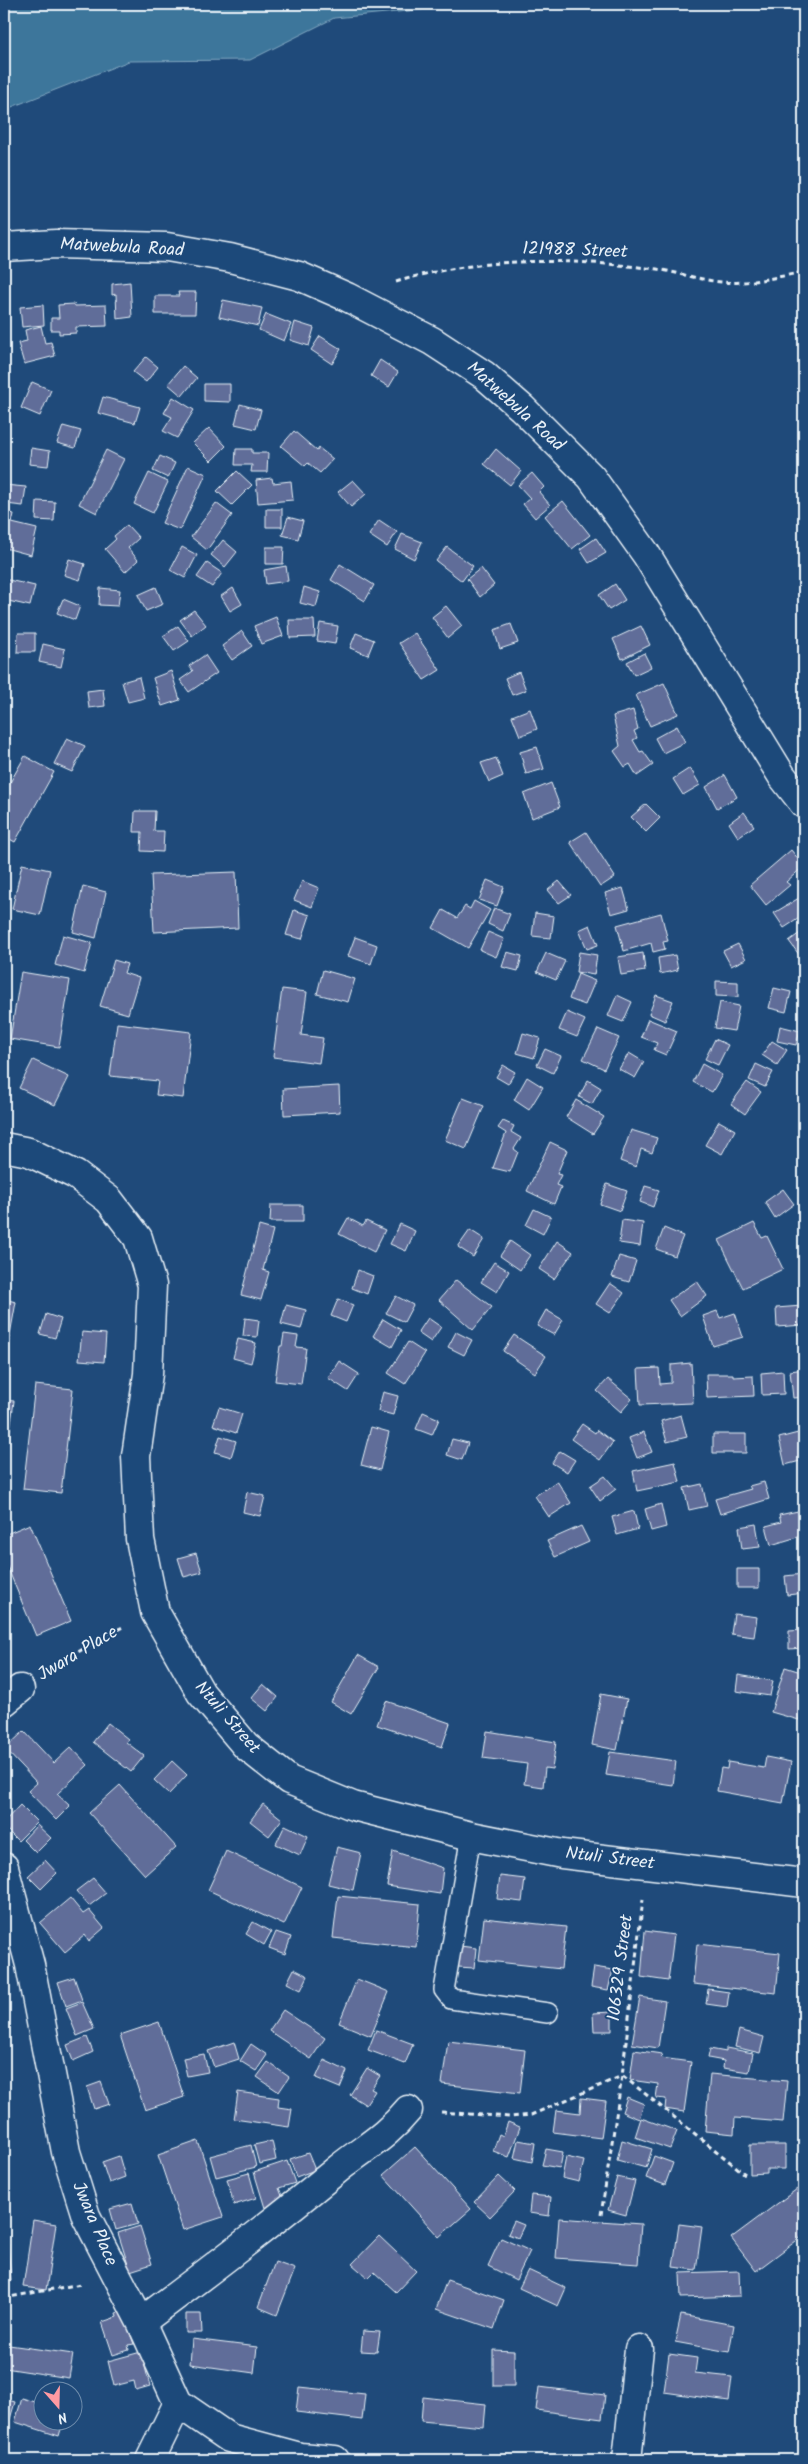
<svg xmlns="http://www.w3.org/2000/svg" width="808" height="2464" font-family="Kalam,sans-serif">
<rect width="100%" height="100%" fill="#1f4a7a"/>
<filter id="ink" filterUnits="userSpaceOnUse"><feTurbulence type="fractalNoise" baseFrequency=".02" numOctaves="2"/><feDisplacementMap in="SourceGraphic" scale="10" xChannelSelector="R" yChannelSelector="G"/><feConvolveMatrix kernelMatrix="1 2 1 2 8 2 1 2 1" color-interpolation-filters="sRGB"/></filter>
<g filter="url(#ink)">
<path fill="#3e769b" stroke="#82a7c0" d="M4 4H451L450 7 334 18 250 60 129 61 4 110Z"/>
<path fill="#616d99" stroke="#e8f1f8" d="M130 282 132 317 117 319 116 294 112 295V284Z
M178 292H196L195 314H155V296H179Z
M223 300 262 308 258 326 219 317Z
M74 304 75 306 106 305 107 326 76 327V333L59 334V330H51V318H59L58 305Z
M43 305 44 325 22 327 20 307Z
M266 314 291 324 284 341 259 330Z
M295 322 314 328 309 346 290 340Z
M41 326 45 343 51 342 55 356 24 364 18 343 27 341 25 330Z
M320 336 341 349 332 364 311 350Z
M4 354H7L8 371 4 372Z
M146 357 158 367 146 382 133 372Z
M380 360 398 372 389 387 371 376Z
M183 366 197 378 182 396 168 384Z
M32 382 51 390 40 416 21 408Z
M204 384H230V402L204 401Z
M103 397 140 407 135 423 98 413Z
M173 397 194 410 177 438 163 431 172 417 164 413Z
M240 404 261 410 256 429 235 424Z
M63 426 81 431 75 448 57 443Z
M209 428 226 446 211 461 193 443Z
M294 431 317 451 319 448 333 459 320 473 308 463 305 466 281 446Z
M31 448 50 451 48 466 29 464Z
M236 449H252V453H268L267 472H251L252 465H235Z
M496 449 521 471 510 485 484 464Z
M106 450 124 459 97 513 79 504Z
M160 456 175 463 168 478 153 471Z
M188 466 206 474 180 530 162 523Z
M237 471 252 485 232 505 217 491Z
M149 473 168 482 153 513 134 504Z
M532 473 544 487 539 492 550 505 535 518 523 504 530 498 518 485Z
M272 478 273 483 291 481 293 500 258 503 256 480Z
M353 480 366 494 351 507 338 492Z
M4 485 26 487 23 506 6 504 7 497H4Z
M37 501 55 502 54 521 36 520Z
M563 501 590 535 572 549 545 516Z
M216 503 232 515 207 550 191 537Z
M266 509H282V527H266Z
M4 511 14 514 12 523 37 529 31 555 5 548Z
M288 517 303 521 298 539 282 535Z
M379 520 397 532 387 547 369 535Z
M127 525 139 538 128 548 138 560 125 572 105 549 116 539 114 536Z
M402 534 422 542 414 559 395 549Z
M596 538 606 553 589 563 580 549Z
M223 540 237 552 225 567 211 555Z
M182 547 197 555 185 578 170 570Z
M266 547H284L283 564H266Z
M447 547 473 566 462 581 436 561Z
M69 559 85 564 80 580 64 575Z
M207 563 222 573 212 587 197 577Z
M340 564 374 585 365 601 331 580Z
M286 566 288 581 266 584 264 570Z
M481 568 494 585 480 597 467 579Z
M4 579 35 586 30 606 4 600Z
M615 584 625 600 609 610 599 595Z
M156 587 163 604 146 611 138 595Z
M304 587 320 592 316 607 300 603Z
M100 588 120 590 118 606 99 605Z
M233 588 242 604 230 611 221 596Z
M63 599 80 606 75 620 57 613Z
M446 606 462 626 448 638 432 617Z
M194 610 206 625 192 636 180 620Z
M276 617 283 636 261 644 254 626Z
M289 620H314L315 637 290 638Z
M320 623 338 626 335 644 317 641Z
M511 624 518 643 500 649 494 630Z
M178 626 189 641 174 651 163 636Z
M641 626 650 645 622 659 613 639Z
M242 631 252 646 232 660 222 646Z
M18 633H35V652H17Z
M356 633 374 640 368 655 350 648Z
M415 633 440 670 424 680 399 643Z
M43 644 65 649 61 667 39 662Z
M644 653 651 667 634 675 627 662Z
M205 655 217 673 189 692 180 680 193 671 189 666Z
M171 671 180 700 162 706 153 678Z
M519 672 526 690 512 695 505 678Z
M139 677 144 698 128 702 122 682Z
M664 683 678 714 650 726 636 695Z
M103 689 105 706 89 708 87 691Z
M530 709 537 729 520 736 512 716Z
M633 710 638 729 634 731 637 738 633 740 640 752 643 751 653 765 637 776 630 764 625 767 614 751 620 746 613 716Z
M677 726 685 742 663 753 655 738Z
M67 738 85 746 72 772 54 764Z
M537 747 544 769 526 774 520 752Z
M25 756 54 772 15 842 4 836V793Z
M496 758 503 776 489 782 481 763Z
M690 768 700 785 683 795 673 779Z
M725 775 737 797 717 808 706 787Z
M551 783 560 807 532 818 524 794Z
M646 804 660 818 646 832 631 817Z
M135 811H155L154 831H164L163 852 141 851 142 832H134Z
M744 812 754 826 738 837 729 823Z
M586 832 615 877 600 887 570 842Z
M791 850 804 866 786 882 790 885 766 905 750 885Z
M22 864 50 870 40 915 12 909Z
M236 872 238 928 154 932 151 875Z
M487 880 504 887 497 906 479 900Z
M302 881 319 888 312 907 294 900Z
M559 881 571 895 559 903 548 890Z
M83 886 106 892 96 938 73 932Z
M623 888 629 909 611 914 605 893Z
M804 895V915L784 928 774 913Z
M474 901 490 910 468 948 433 928 443 910 457 918 465 906 470 909Z
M494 908 510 914 503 931 488 924Z
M294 910 310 915 302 939 286 935Z
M535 913 554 916 551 938 532 936Z
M661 913 668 941 663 942 665 949 653 952 651 943 624 951 617 925Z
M590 925 598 945 587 949 579 930Z
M804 930V953L800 956 789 941Z
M488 932 504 939 496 957 480 950Z
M63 935 92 943 84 973 55 965Z
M355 937 377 945 371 964 348 956Z
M738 944 746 959 731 966 723 951Z
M507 952 522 956 518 971 502 967Z
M579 952 597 955 594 975 576 972Z
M546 953 565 961 556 980 537 972Z
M643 953 645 971 621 975 618 957Z
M675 955 678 970 660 974 658 958Z
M114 960 127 964 124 973 139 978 128 1014 100 1006Z
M323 970 355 979 348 1002 317 994Z
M21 972 70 980 59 1047 10 1039Z
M578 974 595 981 585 1005 569 999Z
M716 981 738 982V997L716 996Z
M774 988 791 992 786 1012 769 1008Z
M282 989 307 992 301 1035 323 1038 319 1063 273 1057Z
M617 995 632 1002 623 1022 608 1016Z
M656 995 673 1001 665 1021 649 1014Z
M720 1002 739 1006 734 1031 715 1028Z
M567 1012 585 1020 577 1037 559 1030Z
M648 1019 677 1031 666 1055 654 1050 657 1043 641 1037Z
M117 1023 191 1032 183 1098 156 1095 158 1081 110 1076Z
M780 1026 800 1031 796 1045 777 1041Z
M598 1029 619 1038 604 1069 583 1059Z
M523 1033 540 1038 534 1058 517 1053Z
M715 1039 728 1045 718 1065 705 1059Z
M772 1041 787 1050 777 1065 762 1055Z
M545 1049 561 1056 553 1073 537 1065Z
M629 1053 644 1062 635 1078 619 1069Z
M33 1060 69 1077 55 1105 19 1088Z
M702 1064 722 1075 712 1092 693 1082Z
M756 1064 773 1072 765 1087 749 1080Z
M503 1065 515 1072 508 1084 496 1077Z
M527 1077 543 1087 529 1110 514 1100Z
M588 1080 601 1088 592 1104 579 1097Z
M747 1082 761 1092 745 1114 731 1104Z
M339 1086 340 1112 284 1115 283 1089Z
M463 1098 484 1106 466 1149 445 1140Z
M576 1100 604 1117 593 1134 566 1117Z
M503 1121 514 1126 511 1132 521 1138 514 1149 518 1152 510 1172 493 1168 506 1133 498 1128Z
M719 1121 735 1130 722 1154 705 1145Z
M631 1130 657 1138 652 1153 641 1149 636 1167 620 1161Z
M550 1142 567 1150 557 1174 561 1175 556 1185 561 1187 554 1204 527 1191Z
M607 1184 627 1191 620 1211 600 1204Z
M645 1186 659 1190 653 1207 640 1202Z
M783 1189 794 1204 775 1218 765 1202Z
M271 1205H303V1222H270Z
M534 1209 551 1217 543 1234 526 1225Z
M348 1218 363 1226 366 1221 385 1230 374 1252 339 1234Z
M622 1220 643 1223 640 1246 619 1243Z
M754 1223 762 1238 767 1236 783 1269 743 1288 719 1240Z
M400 1224 415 1231 406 1251 390 1244Z
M259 1226 273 1230 263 1270 269 1272 261 1300 241 1295Z
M664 1228 683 1236 675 1256 656 1249Z
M470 1230 484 1239 473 1257 458 1247Z
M510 1241 530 1255 520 1270 500 1256Z
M557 1241 573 1252 554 1279 539 1269Z
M619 1256 636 1261 629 1282 612 1277Z
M494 1262 509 1271 497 1292 481 1282Z
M358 1270 373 1276 367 1294 352 1288Z
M456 1280 492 1307 473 1330 439 1300Z
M697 1281 707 1296 680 1316 669 1300Z
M610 1283 624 1293 610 1313 596 1304Z
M396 1296 413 1305 404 1322 386 1313Z
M4 1299 16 1302 4 1367Z
M338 1299 353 1305 346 1322 331 1316Z
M286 1305 306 1310 301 1329 281 1324Z
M802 1306 803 1325 777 1327 776 1308Z
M546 1310 563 1320 554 1335 537 1326Z
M717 1311 720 1318 735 1313 743 1337 713 1346 703 1316Z
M46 1314 61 1319 55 1338 40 1334Z
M245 1318 259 1320 257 1337 243 1336Z
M428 1318 441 1327 431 1342 418 1333Z
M383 1319 401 1330 392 1347 373 1336Z
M82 1332 106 1334 104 1362 79 1360Z
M456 1332 472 1340 464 1355 448 1347Z
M284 1334 298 1336 296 1347 306 1348 301 1384 275 1381 280 1346H282Z
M514 1335 546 1356 535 1373 503 1351Z
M238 1339 256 1343 251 1363 233 1358Z
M408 1342 425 1353 405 1384 388 1373Z
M339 1361 359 1374 348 1391 328 1378Z
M691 1363 693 1403 640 1405 638 1369 659 1368 660 1384 671 1383V1365Z
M804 1369V1397L793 1398 790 1371Z
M783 1371 784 1394 762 1395 761 1373Z
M706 1374H733V1377L753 1376 754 1396 707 1398Z
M608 1379 632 1399 621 1412 597 1391Z
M35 1385 73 1389 61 1493 23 1489Z
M383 1392 398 1396 393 1415 378 1411Z
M4 1400 14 1401 9 1438 4 1437Z
M219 1407 242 1414 236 1433 213 1425Z
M423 1412 439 1419 432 1435 416 1429Z
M681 1415 687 1437 667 1442 661 1421Z
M582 1424 595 1433 597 1430 613 1442 600 1460 571 1439Z
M371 1427 389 1432 380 1470 361 1465Z
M644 1432 652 1452 637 1458 629 1438Z
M798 1433 804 1460 785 1465 779 1438Z
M713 1434H746V1453H713Z
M220 1436 236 1441 231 1457 215 1452Z
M4 1437 9 1438 6 1459 4 1458Z
M452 1439 468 1443 462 1460 447 1455Z
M560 1451 575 1460 567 1472 552 1463Z
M675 1462 680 1482 637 1491 633 1471Z
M605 1476 616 1489 600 1501 590 1486Z
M557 1481 571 1503 549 1517 535 1496Z
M764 1482 769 1499 720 1514 715 1499 751 1489 749 1486Z
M702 1484 707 1506 689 1510 684 1488Z
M247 1492 265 1496 260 1516 243 1512Z
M661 1504 666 1527 651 1531 645 1509Z
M634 1511 638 1529 617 1535 612 1517Z
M798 1511 804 1535 771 1545 766 1526 781 1522 779 1515Z
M30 1524 71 1621 36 1636 4 1559V1535Z
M756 1524 760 1547 742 1549 739 1527Z
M581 1526 589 1542 555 1557 547 1541Z
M196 1553 202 1572 184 1577 178 1558Z
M737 1569H759V1588H737Z
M803 1574 804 1593 787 1595 785 1576Z
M734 1614 757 1617 754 1637 731 1634Z
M804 1630V1648L789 1649V1631Z
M358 1655 379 1667 351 1714 331 1702Z
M785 1667 804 1673V1702L799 1720 771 1712Z
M738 1675 773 1681 770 1696 736 1691Z
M263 1684 278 1697 267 1711 251 1698Z
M601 1694 627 1699 617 1750 592 1745Z
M386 1701 450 1723 442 1747 377 1725Z
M108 1723 128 1739 126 1742 144 1756 131 1772 93 1742Z
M24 1731 54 1763 71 1747 88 1765 57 1794 70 1806 56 1820 28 1791 37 1783 5 1749Z
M487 1731 556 1742 552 1769 545 1768 543 1787 524 1784 527 1764 483 1758Z
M610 1752 676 1761 673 1785 606 1775Z
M766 1757 791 1762 783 1803 717 1791 721 1768 727 1769 728 1762 764 1768Z
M172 1761 187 1775 169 1794 154 1780Z
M120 1785 176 1847 145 1875 89 1813Z
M263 1804 282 1819 269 1836 250 1821Z
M20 1805 37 1822 18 1841 4 1827V1822Z
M37 1825 51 1838 36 1853 23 1840Z
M285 1825 308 1836 300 1855 276 1844Z
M337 1847 361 1853 353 1890 328 1884Z
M226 1851 302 1887 284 1925 208 1890Z
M393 1851 443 1868 440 1894 387 1886Z
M45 1860 57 1873 41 1889 28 1876Z
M500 1876 525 1879 522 1902 497 1899Z
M93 1878 106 1893 89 1906 76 1891Z
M338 1896 420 1904 416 1947 333 1938Z
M70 1898 83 1914 89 1910 104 1928 89 1941 85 1935 65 1952 40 1923Z
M484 1918 566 1927 561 1969 479 1960Z
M253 1922 271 1932 264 1945 246 1934Z
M645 1931 674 1935 668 1981 641 1977Z
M276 1932 291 1937 285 1954 269 1948Z
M697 1944 780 1953 776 1993 693 1984Z
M460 1946 476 1948 474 1968 458 1967Z
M594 1967 613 1970 608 1990 591 1987Z
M294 1969 308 1976 301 1990 287 1983Z
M74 1977 82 2000 66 2006 58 1982Z
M357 1979 389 1992 371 2036 339 2023Z
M708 1989 729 1992 727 2007 706 2004Z
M640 1997 665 2001 658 2048 632 2044Z
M82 2002 94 2029 77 2036 66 2008Z
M283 2010 325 2038 311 2059 269 2031Z
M612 2012V2031H594L593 2013Z
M159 2022 184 2097 145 2110 120 2035Z
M376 2030 413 2044 405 2064 368 2050Z
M739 2030 764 2037 760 2053 735 2047Z
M802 2032H804V2054L799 2053Z
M87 2037 93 2052 73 2061 67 2045Z
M448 2041 525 2050 520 2093 442 2084Z
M234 2042 239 2059 214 2067 208 2051Z
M251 2044 267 2055 256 2071 240 2061Z
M726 2048 753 2053 749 2072 723 2068 724 2061 708 2058 710 2049 726 2052Z
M634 2050 662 2054 661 2058 691 2062 684 2112 665 2109 666 2099 656 2098 658 2084 630 2080Z
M204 2054 208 2072 187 2076 183 2058Z
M324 2060 347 2071 340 2088 316 2078Z
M268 2062 289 2077 279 2092 257 2077Z
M367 2068 380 2076 371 2089 375 2091 366 2105 350 2095Z
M710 2074 787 2081 783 2122 735 2118 734 2134 705 2131Z
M101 2082 109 2104 94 2109 87 2087Z
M238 2092 279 2098 278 2107 292 2109 289 2127 234 2119Z
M627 2097 644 2104 639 2119 622 2112Z
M581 2098 606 2101 601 2138 553 2132 556 2110 580 2113Z
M641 2118 677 2131 670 2149 635 2137Z
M508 2122 520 2127 509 2157 493 2151 499 2134 503 2136Z
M518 2140 535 2143 532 2162 514 2158Z
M622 2140 652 2149 646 2168 617 2160Z
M198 2141 223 2217 183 2230 158 2155Z
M272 2141 276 2160 259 2164 254 2145Z
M251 2145 256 2167 216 2177 210 2156Z
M750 2145H785V2169H767V2173L750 2174Z
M415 2147 471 2209 439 2237 383 2175Z
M546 2149 563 2152 560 2168 542 2165Z
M308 2153 315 2170 296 2177 290 2159Z
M119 2156 125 2177 109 2183 102 2162Z
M654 2156 673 2163 665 2185 646 2178Z
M566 2157 584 2161 579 2182 562 2178Z
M287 2161 295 2183 279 2188 284 2201 265 2208 254 2172Z
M249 2173 256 2198 234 2205 227 2179Z
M499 2176 515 2191 490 2217 474 2202Z
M617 2177 635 2181 626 2215 608 2210Z
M797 2189 804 2199V2235L756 2271 731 2238Z
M531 2195 551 2197 549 2216 529 2213Z
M132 2203 138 2224 116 2230 110 2209Z
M559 2218 641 2224 638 2264 556 2258Z
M33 2220 56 2224 46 2290 23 2287Z
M514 2221 524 2225 518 2238 508 2234Z
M679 2224 702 2227 696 2270 673 2267Z
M140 2226 152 2264 130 2271 118 2233Z
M379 2236 416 2271 396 2292 374 2272 368 2278 352 2264Z
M501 2238 530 2251 516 2280 488 2266Z
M4 2244H8L11 2280 4 2281Z
M275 2262 295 2269 277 2315 258 2307Z
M528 2270 566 2288 558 2306 519 2288Z
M739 2271 740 2296 681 2298 680 2273Z
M447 2280 504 2300 494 2329 436 2309Z
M128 2310 133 2326 128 2328 134 2344 128 2345 129 2350 113 2355 102 2322 117 2317 116 2313Z
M186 2314H201L202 2333H186Z
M681 2315 734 2325 729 2352 675 2342Z
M363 2331 380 2332 377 2352 361 2351Z
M192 2339 257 2347 254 2373 190 2364Z
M9 2345 73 2354 69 2378 5 2368Z
M493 2350 514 2351V2386H493Z
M141 2352 150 2386 136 2390 134 2381 114 2386 108 2361Z
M669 2354 697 2358 695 2373 732 2377 729 2401 664 2392Z
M299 2387 365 2394 362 2420 296 2412Z
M539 2387 605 2395 602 2419 536 2410Z
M423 2397 486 2404 484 2427 421 2421Z
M22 2398 42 2404V2422H63L59 2436 15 2422Z
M4 2399 15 2402 10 2419 4 2417Z"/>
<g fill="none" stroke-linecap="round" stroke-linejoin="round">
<defs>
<path id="lane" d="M471 1836 444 1990 451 1999 548 2013"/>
<path id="street" d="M4 247 56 244 167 247 230 258 299 276 347 297 432 341 484 375 522 408 591 477 646 554 782 776 804 804
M4 1147 29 1152 76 1175 109 1200 138 1238 152 1285 148 1374 136 1456 140 1539 155 1612 201 1693 246 1746 289 1780 353 1806 471 1836 562 1854 804 1883
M4 1702 20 1689
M4 1867 30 1965 66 2152 86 2216 141 2322 178 2403 229 2438 300 2457 335 2460
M141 2322C208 2272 274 2222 338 2169 364 2148 386 2137 408 2110
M150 2460 178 2403
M627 2460 639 2349"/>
</defs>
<use href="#lane" stroke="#e8f1f8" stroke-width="22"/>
<use href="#street" stroke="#e8f1f8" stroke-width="31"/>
<path stroke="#e8f1f8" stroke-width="3" stroke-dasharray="5 4" stroke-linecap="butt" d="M396 282C477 257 563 258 647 268 672 270 697 280 722 282 744 285 782 276 804 272
M48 1671 102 1637 125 1626
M623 2076 745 2174
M441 2112 510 2117 531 2115 622 2076
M601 2215 622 2076 643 1899
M4 2298 81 2284"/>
<use href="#lane" stroke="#1f4a7a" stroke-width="19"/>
<use href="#street" stroke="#1f4a7a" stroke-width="28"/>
</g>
</g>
<g text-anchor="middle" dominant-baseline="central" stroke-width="4" stroke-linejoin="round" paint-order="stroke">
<g font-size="18" fill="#e8f1f8" stroke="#1f4a7a">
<text transform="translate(122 248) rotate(3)">Matwebula Road</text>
<text transform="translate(575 251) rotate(2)">121988 Street</text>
<text transform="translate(515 407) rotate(42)">Matwebula Road</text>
<text transform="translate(78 1654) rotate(-31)">Jwara Place</text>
<text transform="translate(227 1718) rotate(49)">Ntuli Street</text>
<text transform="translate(610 1859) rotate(7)">Ntuli Street</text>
<text transform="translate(621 1968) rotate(-83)">106329 Street</text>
<text transform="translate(94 2224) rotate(67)">Jwara Place</text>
</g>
</g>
<rect width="808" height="2464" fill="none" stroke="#1f4a7a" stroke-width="20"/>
<rect x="10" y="10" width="788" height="2444" fill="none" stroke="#e8f1f8" stroke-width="2" filter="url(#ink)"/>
<g transform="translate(58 2406) rotate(160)"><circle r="24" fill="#1f4a7a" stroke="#6f8dac"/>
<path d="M0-4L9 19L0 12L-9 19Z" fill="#ff9aa2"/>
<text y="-8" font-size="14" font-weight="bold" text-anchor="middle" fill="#e8f1f8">N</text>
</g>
</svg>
